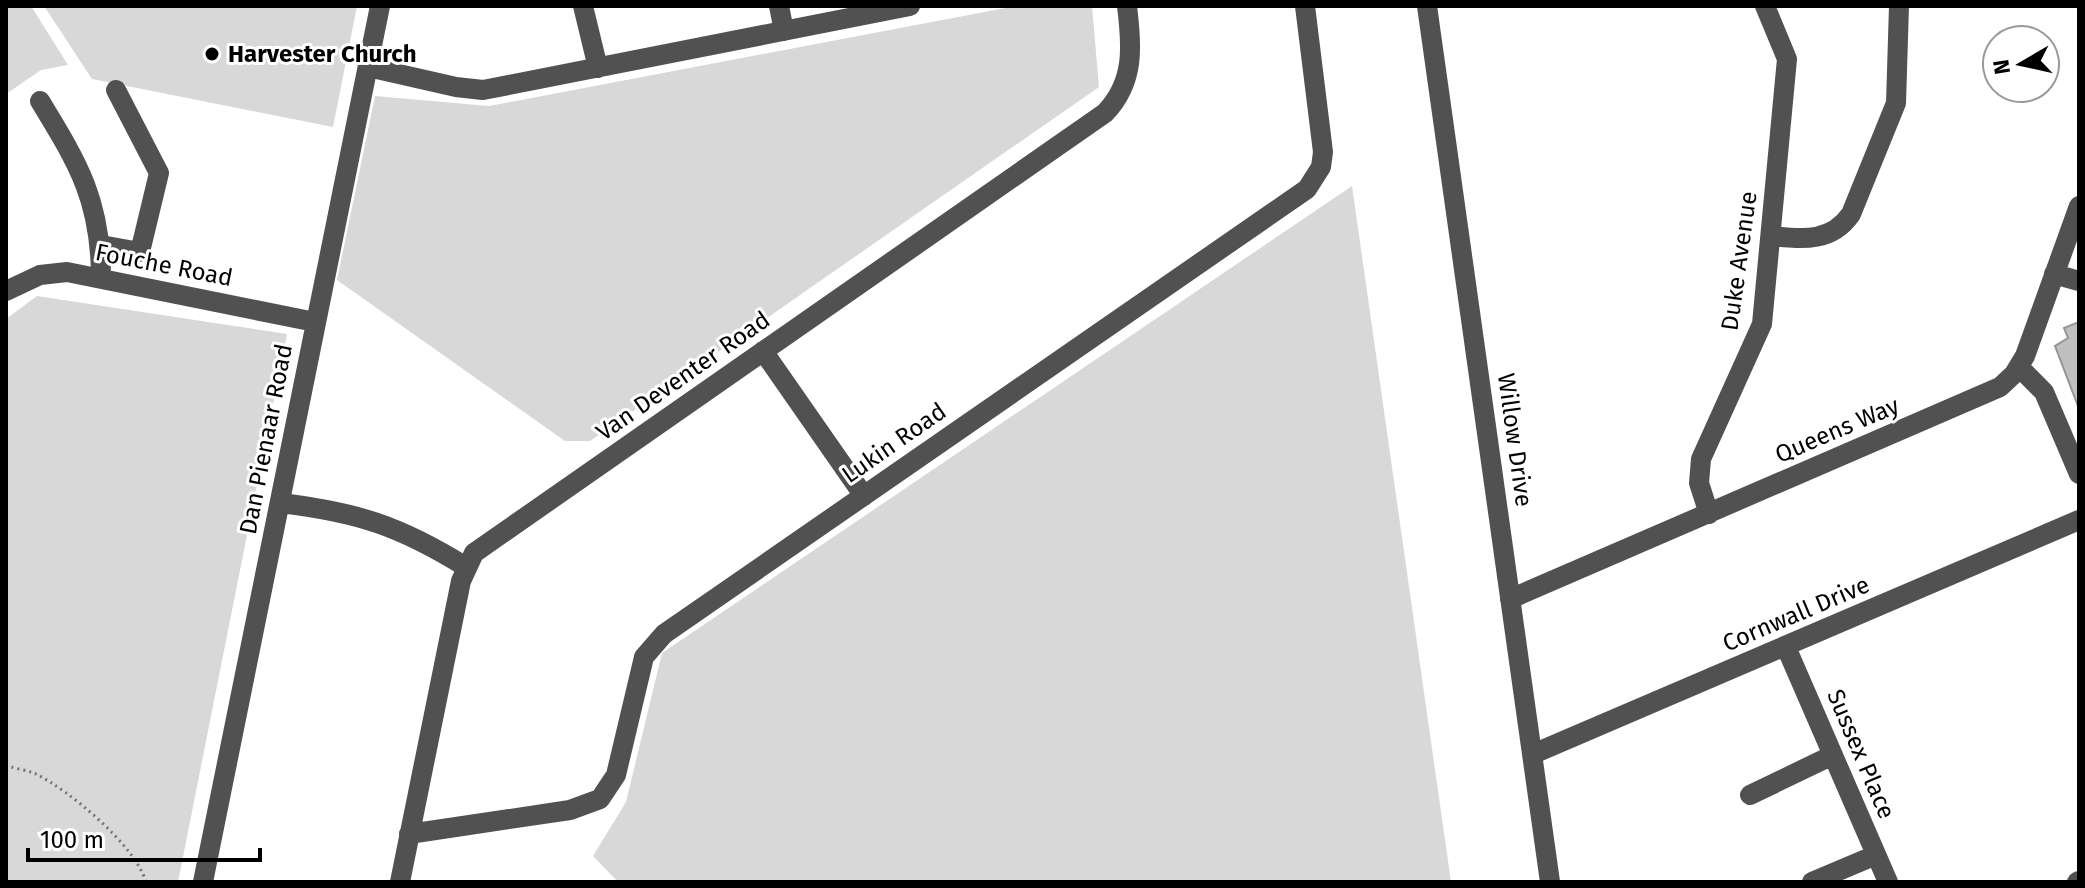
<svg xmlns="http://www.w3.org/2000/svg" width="2085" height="888" font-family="'Fira Sans',sans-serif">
<rect width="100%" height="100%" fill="#fff"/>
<path fill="#d8d8d8" d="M6 6H31L68 65 41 70 6 94Z
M44 6H357L333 127 92 79Z
M1016 6H1092L1099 87 590 441H565L337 280 375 96 489 106Z
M1352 186 1451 882H618L593 856 626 802 662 653Z
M37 296 287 334 178 882H6V319Z"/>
<path fill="#c0c0c0" stroke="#959595" stroke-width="2" d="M2079 322V406H2078L2055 346 2068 338 2064 328Z"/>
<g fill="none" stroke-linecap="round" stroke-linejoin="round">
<path stroke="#737373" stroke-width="3" stroke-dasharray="2 4" stroke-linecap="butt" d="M6 765C15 769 27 770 36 774 70 791 135 845 146 882"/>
<path stroke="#515151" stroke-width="20" d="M583 6 598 68
M779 6 784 31
M1427 6 1550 882
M368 67 456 87 483 90 910 6
M40 101C79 165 101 201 101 279
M1771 236C1802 239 1831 243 1851 214L1896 103 1899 6
M101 245 140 252 159 173 116 90
M2054 274 2079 281
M6 291 40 275 67 272 315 322
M763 351 864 496
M2019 367 2044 392 2079 474
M280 503C357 512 400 526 466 567
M1709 514 1699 483 1701 459 1762 324 1787 59 1765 6
M1510 599 2000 387 2014 374 2025 356 2079 206
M1786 647 1888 882
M1533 754 2079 520
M1750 795 1833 755
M409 834 570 810 600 799 616 775 644 657 664 634 1307 189 1321 167 1323 152 1305 6
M203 882 380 6
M400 882 461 581 474 553 1105 113C1135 82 1132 46 1127 6
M1812 882 1876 855
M2077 882 2079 881"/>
</g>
<circle fill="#000" stroke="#fff" stroke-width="3" cx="212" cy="54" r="8"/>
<g text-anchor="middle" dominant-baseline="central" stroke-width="6" stroke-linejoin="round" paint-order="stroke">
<g font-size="24" font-weight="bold" fill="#000" stroke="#fff" text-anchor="start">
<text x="228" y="54">Harvester Church</text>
</g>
<g font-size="24" fill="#000" stroke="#fff">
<text transform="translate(1739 261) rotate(-82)">Duke Avenue</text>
<text transform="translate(164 265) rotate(11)">Fouche Road</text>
<text transform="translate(683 376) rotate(-35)">Van Deventer Road</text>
<text transform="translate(1837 430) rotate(-23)">Queens Way</text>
<text transform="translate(266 439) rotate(-79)">Dan Pienaar Road</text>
<text transform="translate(1515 440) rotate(82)">Willow Drive</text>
<text transform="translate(894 443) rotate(-35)">Lukin Road</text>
<text transform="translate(1796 614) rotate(-23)">Cornwall Drive</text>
<text transform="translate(1861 754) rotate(67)">Sussex Place</text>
</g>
</g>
<rect width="2085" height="888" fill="none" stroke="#000000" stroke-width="16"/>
<g transform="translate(2021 64) rotate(261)"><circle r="38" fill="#ffffff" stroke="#999999" stroke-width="2"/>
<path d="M0-6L14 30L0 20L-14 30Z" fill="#000000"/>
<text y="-12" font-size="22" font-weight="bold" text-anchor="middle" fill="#000000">N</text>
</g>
<path d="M28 848v12h232v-12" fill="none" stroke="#000000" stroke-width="4"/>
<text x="40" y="848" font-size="24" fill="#000000" stroke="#ffffff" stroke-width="6" paint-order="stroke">100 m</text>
</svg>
